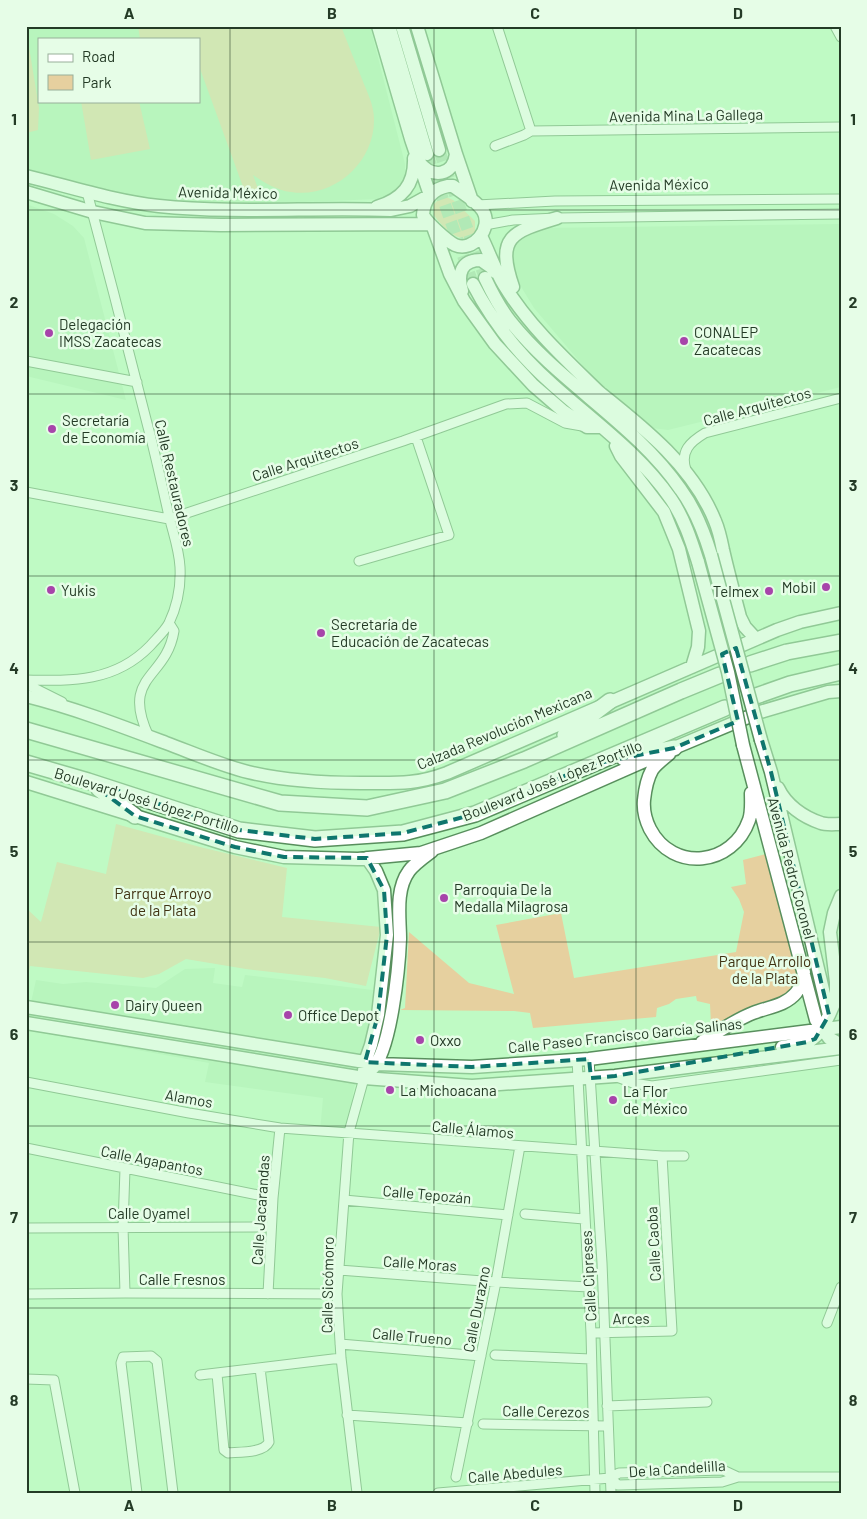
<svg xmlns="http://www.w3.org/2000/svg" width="867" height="1519" font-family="Barlow,sans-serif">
<rect width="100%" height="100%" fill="#bffac4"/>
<path fill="#afefb4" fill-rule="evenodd" d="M26 26H370L405 164V177L403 183 393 194 378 199 201 206 113 195 26 170ZM39 39H199V101H39Z
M26 204 54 214 73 226 84 238 126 400 26 376Z
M841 224V387L668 430 652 428 590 374 534 308 520 285 512 262 515 245 522 235 543 228Z
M215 968 213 983 242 987 245 975 381 991 353 1092 349 1132 320 1131 323 1098 205 1082 209 1063 26 1030V1007H30L36 980 63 984 86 982 156 988 185 969Z"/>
<path fill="#e6d09f" d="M138 26H341C348 44 355 62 362 79 367 92 374 105 374 119 375 162 334 199 291 192 276 190 265 183 253 175L259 191 246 195 199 66V39H140Z
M26 47H29L39 108 38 130 26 133Z
M81 101H139L150 149 91 160Z
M446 197 453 200 475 221V232C463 249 442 227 434 215V204L439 199Z
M116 824 200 847 287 868 282 917 381 927 366 986 325 978 246 969 186 959 159 974 143 978 30 966 26 988V908L41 922 57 862 106 874Z
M766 854 798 971 794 986 785 996 718 1025 711 1024 710 1004 697 1001 696 996 676 999 669 1004 657 1008 656 1017 533 1028 530 1013 514 1011 400 1010 405 1008 409 932 469 983 514 994 496 925 561 913 574 978 736 952 744 912 739 899 731 887 746 884 743 860Z"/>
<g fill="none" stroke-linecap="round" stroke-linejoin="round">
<path stroke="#a0d4a4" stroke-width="12" stroke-dasharray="12 6" stroke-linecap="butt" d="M439 150 485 278
M427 154 473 284"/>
<defs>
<path id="street" d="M497 26 531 131
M835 26 841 37
M531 131 841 127
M495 146 524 135 531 131
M477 205 555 201 841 199
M485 225 513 220 557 218 841 214
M26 361 137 382
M686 470C680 451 690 442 705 433L841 398
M26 492 169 519 403 441 506 404 527 403 565 423 582 426
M359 561 449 535 416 437
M26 680C73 681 115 682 150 646 156 639 165 631 169 623 177 606 181 586 180 567 179 549 173 533 169 516 162 486 156 456 148 427 128 349 108 270 87 192
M26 684 62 702
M149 737C120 675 166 680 174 631L169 623
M577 1059 591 1333 595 1493
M589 1059 602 1263 611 1493
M617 1077 633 1083 652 1086 841 1060
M26 1082 189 1113 280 1128 662 1156H684
M26 1148 273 1198
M344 1200 508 1215
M525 1214 584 1219
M26 1228 271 1227
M339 1270 496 1282 589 1287
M125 1293 123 1227 125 1169
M26 1294 125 1293 337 1294
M268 1294 273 1198 280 1128
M827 1323 841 1287
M591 1333 672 1331 662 1156
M340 1344 481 1356
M495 1355 591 1359
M217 1374 224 1450 228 1453C240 1452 264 1453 269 1442L260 1368
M200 1375 341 1358
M26 1379 54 1380 75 1493
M607 1406 707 1402
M347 1415 468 1423
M483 1424 608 1426
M456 1477 496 1282 520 1146
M610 1478 618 1485 722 1482 738 1477H841
M137 1493 121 1363 123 1357 151 1356 157 1361 173 1493
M357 1493 341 1358 337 1294 349 1132 364 1078
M438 1493 610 1478 619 1473 723 1470 738 1477"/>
<path id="secondary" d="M389 26 427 154
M402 26 439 150
M417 26 456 154 472 201
M419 162C432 179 453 176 456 154
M26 176C71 187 114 201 159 206 236 214 314 207 391 210L410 206 430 195 411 139 378 26
M448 186H453C462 193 477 201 483 211 493 228 473 253 455 245 447 241 427 223 423 215 424 199 432 189 448 186Z
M26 192 93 212 145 223 221 225 429 224
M377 207C402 199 415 185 414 158
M433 227 450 274 464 301 495 344 533 385 563 411 587 427H602
M481 236C489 252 495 270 504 285 529 326 565 359 599 392L603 398
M485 278C492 293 500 308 510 321 560 384 635 423 681 490 695 509 704 532 711 555
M473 284C493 323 520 356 553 385 593 421 640 454 671 499 684 518 691 540 698 562
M513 287C496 237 511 232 557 218
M462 291C457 274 461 260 481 260L491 267 495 272
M599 392C643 427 693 466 715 521 719 530 721 540 723 550 728 572 734 594 740 617L745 627 756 639
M616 446 621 456 664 512 679 549 699 631 698 647 692 667
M26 696C74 708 121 726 166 743 193 753 220 765 248 772 285 781 324 783 361 783 395 783 415 785 447 773L777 630 800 622 841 613
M761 740 771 772 829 1015C816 1042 811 1043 782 1047
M743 745 816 1020 829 1038 841 1045
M669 754C663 759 656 764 652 770 647 779 645 790 644 800 643 811 645 819 650 829 673 873 733 866 749 820 752 812 751 802 751 793
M26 782 235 847 284 857 358 859 421 853 481 833 674 748 760 712 828 692 841 691
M778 788C786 805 803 817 821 823 826 825 834 824 841 824
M26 1007 377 1064 472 1067 589 1059 841 1027
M829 1015 836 999V982L830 932 834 913 841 896
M26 1023 364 1078 472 1086 615 1076 841 1048
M702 1042C718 1032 735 1020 753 1013 768 1007 785 1006 796 993 801 987 803 979 804 972
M372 1069C391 1051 399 966 400 939 400 918 395 890 409 871 414 864 424 857 432 851
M364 1071 365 1062 371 1045 378 1015 387 935 384 890 376 871 367 858"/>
<path id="primary" d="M750 664 787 652 841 642
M756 696 790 684 841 672
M26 730 280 803 367 808 445 791 524 760 681 691 720 675
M565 735 610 701
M624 758 674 748
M26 763 88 781 239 830 315 839 403 833 475 814 725 708
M99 789 135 816"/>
</defs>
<use href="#street" stroke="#588f5d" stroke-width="11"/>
<use href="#secondary" stroke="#588f5d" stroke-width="15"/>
<use href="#primary" stroke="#588f5d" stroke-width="18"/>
<use href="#street" stroke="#fff" stroke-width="9"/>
<use href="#secondary" stroke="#fff" stroke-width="12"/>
<use href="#primary" stroke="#fff" stroke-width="15"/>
<defs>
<path id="secondary-bridge" d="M711 555 761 740
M698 562 728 672 743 745"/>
</defs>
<use href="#secondary-bridge" stroke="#588f5d" stroke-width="15" stroke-linecap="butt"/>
<use href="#secondary-bridge" stroke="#fff" stroke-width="12"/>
</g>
<path d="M0 0H867V1519H0ZM736 648 771 772 829 1015 815 1039 807 1042 615 1076 591 1078 589 1059 472 1067 365 1062 378 1015 387 935 384 890 367 858 284 857 235 847 135 816 88 781 239 830 315 839 403 833 475 814 593 764 674 748 738 721 722 654Z" fill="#bffac4" fill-opacity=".55" fill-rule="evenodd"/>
<path fill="none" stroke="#0f766e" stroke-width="4" stroke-dasharray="10 6" stroke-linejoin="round" d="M736 648 771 772 829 1015 815 1039 807 1042 615 1076 591 1078 589 1059 472 1067 365 1062 378 1015 387 935 384 890 367 858 284 857 235 847 135 816 88 781 239 830 315 839 403 833 475 814 593 764 674 748 738 721 722 654Z"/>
<path fill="none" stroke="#243b26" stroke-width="1" stroke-opacity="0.55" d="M230 26V1493M434 26V1493M636 26V1493M26 210H841M26 394H841M26 576H841M26 760H841M26 942H841M26 1126H841M26 1308H841"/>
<g fill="#a744aa" stroke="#e6fde7" stroke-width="2">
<circle cx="49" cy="333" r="5"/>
<circle cx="684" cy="341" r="5"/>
<circle cx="52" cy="429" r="5"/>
<circle cx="826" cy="587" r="5"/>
<circle cx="51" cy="590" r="5"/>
<circle cx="769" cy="591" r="5"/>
<circle cx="321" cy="633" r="5"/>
<circle cx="444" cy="898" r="5"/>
<circle cx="115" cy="1005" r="5"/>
<circle cx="288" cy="1015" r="5"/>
<circle cx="420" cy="1040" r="5"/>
<circle cx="390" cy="1090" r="5"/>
<circle cx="613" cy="1100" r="5"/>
</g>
<g text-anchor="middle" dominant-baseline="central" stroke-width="5" stroke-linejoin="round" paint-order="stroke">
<g font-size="15" fill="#243b26" stroke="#e6fde7">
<text transform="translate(686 115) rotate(-1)">Avenida Mina La Gallega</text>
<text transform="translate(659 184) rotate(-1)">Avenida México</text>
<text transform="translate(228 192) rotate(1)">Avenida México</text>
<text transform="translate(757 406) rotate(-15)">Calle Arquitectos</text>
<text transform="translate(305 459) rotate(-18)">Calle Arquitectos</text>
<text transform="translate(175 483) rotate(77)">Calle Restauradores</text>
<text transform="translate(504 728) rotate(-23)">Calzada Revolución Mexicana</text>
<text transform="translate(552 780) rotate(-22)">Boulevard José López Portillo</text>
<text transform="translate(147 800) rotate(17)">Boulevard José López Portillo</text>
<text transform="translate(792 868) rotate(75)">Avenida Pedro Coronel</text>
<text transform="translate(625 1035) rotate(-6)">Calle Paseo Francisco García Salinas</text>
<text transform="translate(189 1098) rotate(10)">Alamos</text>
<text transform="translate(473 1129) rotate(5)">Calle Álamos</text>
<text transform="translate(152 1160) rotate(11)">Calle Agapantos</text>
<text transform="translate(427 1194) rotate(5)">Calle Tepozán</text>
<text transform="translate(260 1210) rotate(-86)">Calle Jacarandas</text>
<text x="149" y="1213">Calle Oyamel</text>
<text transform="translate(653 1244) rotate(-93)">Calle Caoba</text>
<text transform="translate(420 1263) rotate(4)">Calle Moras</text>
<text transform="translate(588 1276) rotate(-93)">Calle Cipreses</text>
<text x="182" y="1279">Calle Fresnos</text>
<text transform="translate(327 1285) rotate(-89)">Calle Sicómoro</text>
<text transform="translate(476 1309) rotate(-79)">Calle Durazno</text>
<text transform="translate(631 1318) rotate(-1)">Arces</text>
<text transform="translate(412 1336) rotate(5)">Calle Trueno</text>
<text transform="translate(546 1411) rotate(1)">Calle Cerezos</text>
<text transform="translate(677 1468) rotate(-4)">De la Candelilla</text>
<text transform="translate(515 1473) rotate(-5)">Calle Abedules</text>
</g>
<g font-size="15" fill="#243b26" stroke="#e6fde7" text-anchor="start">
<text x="59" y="324">Delegación<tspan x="59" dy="17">IMSS Zacatecas</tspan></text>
<text x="694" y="332">CONALEP<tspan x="694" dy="17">Zacatecas</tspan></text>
<text x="62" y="420">Secretaría<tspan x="62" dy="17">de Economía</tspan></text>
<text x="816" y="587" text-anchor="end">Mobil</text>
<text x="61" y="590">Yukis</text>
<text x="759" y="591" text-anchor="end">Telmex</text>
<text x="331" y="624">Secretaría de<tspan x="331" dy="17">Educación de Zacatecas</tspan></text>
<text x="454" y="889">Parroquia De la<tspan x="454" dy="17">Medalla Milagrosa</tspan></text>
<text x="125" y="1005">Dairy Queen</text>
<text x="298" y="1015">Office Depot</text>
<text x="430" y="1040">Oxxo</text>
<text x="400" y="1090">La Michoacana</text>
<text x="623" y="1091">La Flor<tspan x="623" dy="17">de México</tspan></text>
</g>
<g font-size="15" fill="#413313" stroke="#e6fde7">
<text x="163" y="893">Parrque Arroyo<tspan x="163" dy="17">de la Plata</tspan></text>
<text x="765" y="961">Parque Arrollo<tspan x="765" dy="17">de la Plata</tspan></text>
</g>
</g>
<rect width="867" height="1519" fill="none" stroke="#e6fde7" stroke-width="55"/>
<rect x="38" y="38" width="162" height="65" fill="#e6fde7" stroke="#98af9a"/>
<rect x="48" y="54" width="25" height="8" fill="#ffffff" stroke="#98af9a"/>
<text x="82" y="62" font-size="15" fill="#243b26">Road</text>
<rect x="48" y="75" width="25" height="15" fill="#e6d09f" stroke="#98af9a"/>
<text x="82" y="88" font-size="15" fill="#243b26">Park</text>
<rect x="28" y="28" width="812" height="1464" fill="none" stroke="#243b26" stroke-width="2"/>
<g font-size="16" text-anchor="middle" font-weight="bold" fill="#243b26">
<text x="129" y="19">A</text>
<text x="332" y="19">B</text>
<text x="535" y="19">C</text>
<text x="738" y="19">D</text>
<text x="14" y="125">1</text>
<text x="853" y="125">1</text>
<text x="14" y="308">2</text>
<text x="853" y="308">2</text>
<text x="14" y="491">3</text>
<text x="853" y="491">3</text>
<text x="14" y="674">4</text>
<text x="853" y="674">4</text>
<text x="14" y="857">5</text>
<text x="853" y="857">5</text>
<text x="14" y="1040">6</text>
<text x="853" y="1040">6</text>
<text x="14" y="1223">7</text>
<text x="853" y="1223">7</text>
<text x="14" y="1406">8</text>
<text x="853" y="1406">8</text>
<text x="129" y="1511">A</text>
<text x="332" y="1511">B</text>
<text x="535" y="1511">C</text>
<text x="738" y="1511">D</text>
</g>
</svg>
